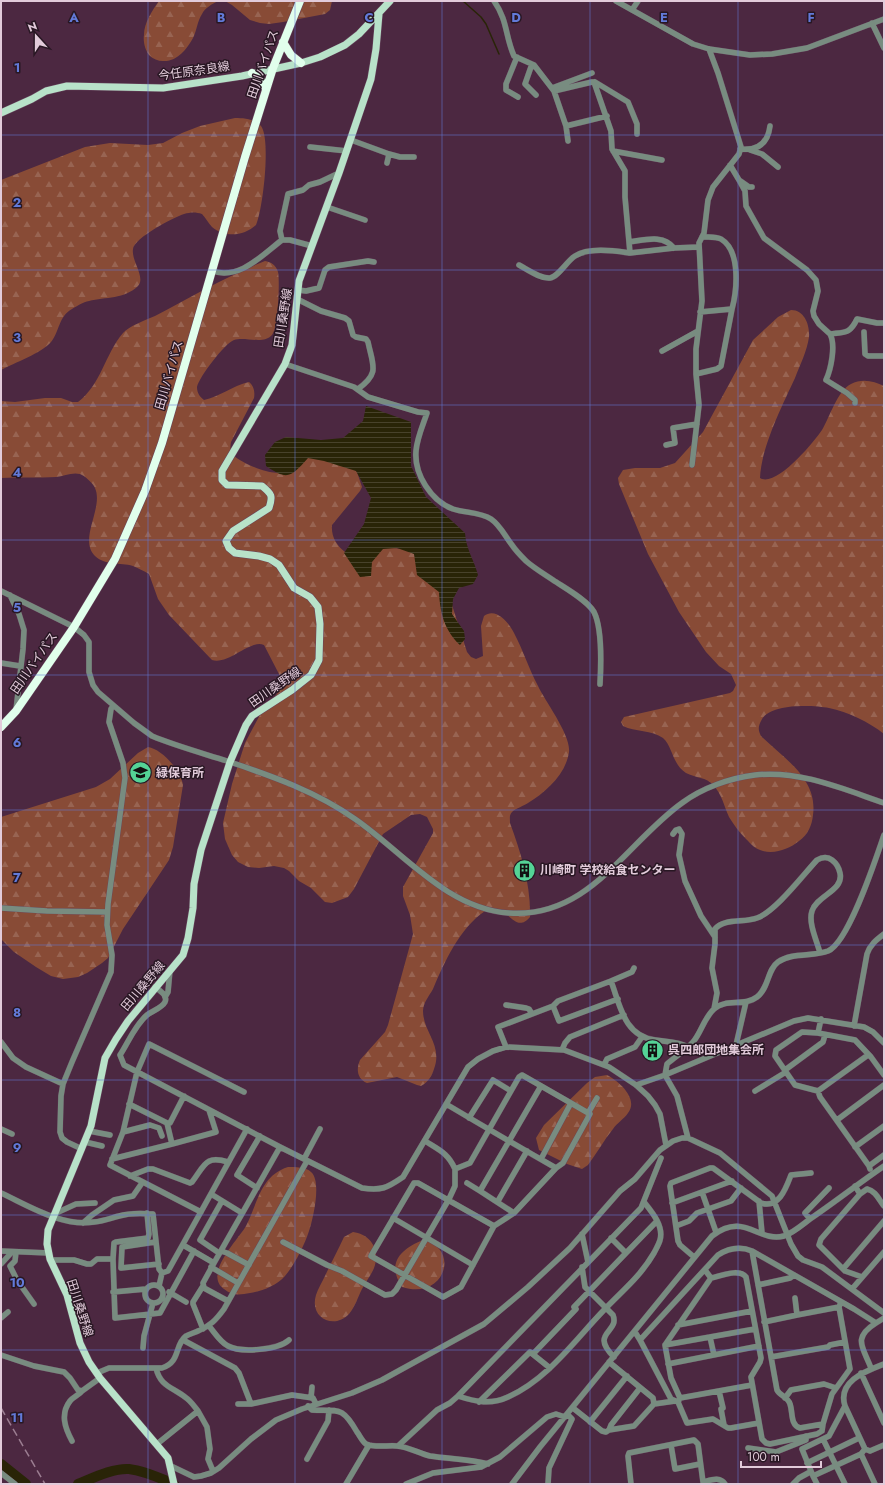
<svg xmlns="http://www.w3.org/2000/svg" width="885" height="1485" font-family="Jost,'Noto Sans JP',sans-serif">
<defs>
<pattern id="forest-firs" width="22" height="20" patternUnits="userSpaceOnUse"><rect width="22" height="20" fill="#884b36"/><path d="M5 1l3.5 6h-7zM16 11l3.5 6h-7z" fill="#986452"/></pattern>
<pattern id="water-rules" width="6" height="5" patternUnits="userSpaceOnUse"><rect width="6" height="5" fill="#292407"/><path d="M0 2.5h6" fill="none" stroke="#48422b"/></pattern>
</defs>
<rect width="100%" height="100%" fill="#4c2841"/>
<path fill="url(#forest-firs)" d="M159 1H218C212 4 205 8 202 14 197 22 197 30 193 38 187 49 177 62 163 61 158 61 153 59 149 55 145 50 143 41 144 35 144 23 152 11 159 1Z
M222 1H332L330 10 325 14 283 22 269 24 260 23 250 20 232 5 225 1Z
M235 118C244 118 255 119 261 126 271 139 263 209 256 225 244 236 225 238 212 227 208 223 206 218 202 214 196 212 191 212 184 214 174 217 134 238 133 249 131 261 146 277 138 286 125 299 105 297 89 301 83 302 77 306 72 309 58 317 60 331 51 342 42 353 14 363 1 370V180L85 147 110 143 148 145 163 143 182 133 200 126Z
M265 261C271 262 276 265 278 272 280 281 278 329 272 335 263 345 245 336 234 340 225 343 199 377 197 387 197 393 200 397 204 400 219 397 232 386 249 382 254 386 255 392 254 398L231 442C230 447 230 452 234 456 242 463 271 476 281 472 291 468 300 457 310 454 318 452 327 452 335 451L357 472 362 487 360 491 332 525C331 536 336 545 345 552L359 544 411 550 452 605 467 652 471 657 476 659 483 656 481 626 484 616C496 607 509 623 514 633 523 650 529 669 538 686 545 701 571 735 569 752 566 774 546 792 528 803 524 806 516 808 512 812 509 815 510 819 510 823 521 853 531 885 530 917 518 931 512 916 502 912 497 911 490 912 485 911 459 929 445 961 433 989 429 996 423 1003 423 1011 423 1032 443 1045 434 1069 432 1076 428 1082 421 1086L417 1085 397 1077 367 1083C357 1079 356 1069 360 1060L385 1032 388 1025 413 934 410 915 403 896V887L433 833V829L427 817 420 814 411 815 383 834 354 889 348 897 332 903 325 902 311 888 299 881 289 871 284 868 274 866 259 868 248 867 238 862 232 855 225 839 223 823 232 784 245 743 262 711 277 694 281 684 279 674 264 645C250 639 229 665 212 660L169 615 158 599 149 574C144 571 138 568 133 566 120 562 106 566 95 556 78 539 104 508 95 488 93 483 85 476 80 474 72 472 64 476 56 477 38 478 19 477 1 478V401L15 402 45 398H61L72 402H78C101 385 105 354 123 333 129 326 146 320 155 316 191 297 227 276 265 261Z
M791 310C805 310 810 326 809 337 807 351 800 365 795 378 782 406 761 448 760 478 776 488 814 442 822 430 830 417 837 391 851 384 862 378 874 381 884 386V734C869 722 848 712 829 708 812 705 769 703 761 721 758 727 758 730 761 736 783 758 818 778 813 815 812 825 808 835 799 841 789 849 776 854 763 851 755 849 751 844 746 839 739 832 734 825 729 817 724 806 722 794 713 785 707 777 695 778 686 773 672 764 673 747 663 738 652 730 635 732 623 726L621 722 624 717 730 693 733 691 736 685 731 674 719 666 706 652 679 612 648 554 619 484 618 478 623 470 635 468H660L675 463 703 432 753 340 778 317Z
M148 747C162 749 181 771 183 785L173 847 169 860 123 929 108 958 102 963 87 973 78 977 63 979 51 976 36 967 14 952 1 939V817L96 787 110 779 138 753Z
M607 1075C619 1081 639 1099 628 1113 624 1119 617 1123 613 1129 604 1140 597 1153 588 1165L582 1169 567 1164 539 1150 536 1138 544 1125 587 1083 595 1077Z
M288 1167C295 1167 306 1167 311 1172 322 1181 313 1219 309 1231 304 1246 295 1264 285 1276 276 1286 262 1291 250 1293 240 1295 232 1296 224 1289 203 1274 238 1240 246 1226 258 1203 260 1176 288 1167Z
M353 1232C369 1234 380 1248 375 1265 373 1273 366 1281 362 1289 358 1297 355 1307 349 1314 334 1330 309 1318 316 1295 318 1289 322 1282 325 1276 331 1263 338 1250 344 1237Z
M423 1240C461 1248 445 1301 402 1287 386 1263 401 1249 423 1240Z"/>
<path fill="url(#water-rules)" d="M366 406 411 422V466L426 497 465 533C466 549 474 560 478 575L473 584 459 588 453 599 452 614 464 631 465 639 460 645C444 630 440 612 439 592L417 575 414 554 397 548 383 549 372 562 371 576 360 577 344 553 364 524 371 498 356 471 324 461 308 458C291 477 288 481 266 466L265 455 275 442 286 437 321 440 343 438 363 421Z"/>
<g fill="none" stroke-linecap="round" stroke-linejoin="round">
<path stroke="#292407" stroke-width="1.5" d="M463 1 481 17 486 24 499 54"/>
<path stroke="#292407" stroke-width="10" d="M1 1464 26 1484
M78 1484C93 1478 113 1468 129 1469 145 1471 160 1478 174 1484"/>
<defs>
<path id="minor" d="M494 1C508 21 505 36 514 56L534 65 554 91 592 82H594L611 131 612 149 625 171V197L630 253 674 248 699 247
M616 1 693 44 709 49 750 55 772 54 807 48 884 19
M632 10 638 1
M872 23 884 48
M517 57 506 84V90L518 97
M532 64 525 84 536 95
M595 82 628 102 637 124V134
M552 88 592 73
M554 91 566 126 607 116
M566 126 568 141
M351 140 389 154 400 157H414
M310 147 347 151
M740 149C758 151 768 143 770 126
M750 150 762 154 778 167
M613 151 662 160
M387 163 389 154
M730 165 739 180 749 187H752
M739 180 745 191 746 206 764 238 807 270 816 280 818 291 813 311 814 316 819 324 830 334C845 332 850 334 857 319L877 323H884
M327 207 365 220
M282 240 280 231 288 194 303 190 309 185 320 182 339 173
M629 242C645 240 663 234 674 248
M519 265C527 269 540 279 550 278 558 277 567 261 575 256 589 247 615 251 630 253
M212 271C240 280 261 256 282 240H290L312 246
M298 290 306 291 319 288 325 270 329 267 368 261 374 262
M297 299 321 311 345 318 349 321 353 335 356 337 366 339 368 342C373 366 380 373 358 389
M700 312 732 309C737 290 741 251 721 239 716 236 708 237 702 237
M864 332 865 354 868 356H884
M830 334C836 345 831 369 826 380L847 393 855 400V403
M662 351 698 331
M285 364 354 387 368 397 418 412 427 413C423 425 417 438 416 451 414 474 431 501 453 509 465 513 480 512 491 519 500 525 505 536 512 545 516 551 521 556 526 561 534 568 544 574 553 580 565 588 587 600 594 612 602 628 601 666 600 684
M696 374 717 369 721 366 732 309
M666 445 675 443 673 428 697 424
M692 465 699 405 696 374V349L702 301 699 243 704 233 708 200 713 187 739 154 741 147 718 73 709 49
M1 591 74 627 84 635 89 642V672L93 685 98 692 134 723 152 736C176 746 202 753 227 761 272 776 317 792 355 819 403 852 447 909 509 913 589 919 626 843 682 803 702 788 730 778 755 775 800 770 843 789 884 803
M10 595 19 614 24 630 23 649 16 710
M1 663 20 666
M673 834 676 830 679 829 682 834 679 855 685 881 701 916 715 937
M1 908 47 911 107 912
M611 981 632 972 634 968
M155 987C160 991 168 995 165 1002 162 1008 152 1011 147 1015 135 1025 128 1043 120 1055L124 1065 280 1147 362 1188C381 1191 387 1188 403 1177L468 1067 478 1059 493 1051 506 1047 564 1050 609 1067 636 1085 648 1096 655 1105 660 1114 666 1145
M165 997 168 992 170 970
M506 1005 526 1008 529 1009 532 1014
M553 1006 559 1021 618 999
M714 1009 717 993 712 968 715 944V929C724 918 744 923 757 918 775 912 803 875 817 860 822 857 827 856 832 860 836 863 839 868 840 873 844 891 817 895 812 911 808 923 817 941 820 953
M821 1019 818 1033 855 1040 871 1057 884 1075
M854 1026 867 954C870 945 876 940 884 934
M1 1042 13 1058 26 1067 63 1084
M736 1045 746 1002
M506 1047 498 1027 553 1006 558 1001 611 981C620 1005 624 1036 655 1040 667 1042 677 1041 688 1047
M562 1050 565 1043 570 1037 624 1015
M868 1055 818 1091 820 1097 869 1166
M604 1065 607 1059 635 1047 642 1037
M785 1070 823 1042 825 1035
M636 1085 665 1075 794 1021 808 1018 864 1027 873 1032 884 1043
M755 1091 786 1072
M818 1091 795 1085 775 1056 776 1050 802 1032 818 1033
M129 1104 167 1123H170L184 1096
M588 1113 597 1098
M469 1118 493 1080 511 1091
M837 1120 884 1085
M167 1123 172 1144 216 1132 209 1110
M1 1129 12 1134
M89 1131 110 1135
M123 1132 150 1125 159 1128 162 1136
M688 1138 677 1096 665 1075 667 1064C675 1057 685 1051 693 1042 701 1033 704 1018 714 1009 726 998 744 1007 757 997 769 988 767 970 778 962 792 952 813 957 828 951 849 942 876 858 884 835
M425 1141C439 1150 448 1153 455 1169L470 1163 519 1077 522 1075 590 1114 563 1163 556 1168C519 1147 483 1126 446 1104
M85 1142 102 1146
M855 1147 884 1126
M82 1149 67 1142 62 1138 60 1132 61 1096 63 1084 72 1062 111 972 112 955 107 925 108 904 125 778 123 763 109 722 111 709 113 706
M112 1159 172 1144
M304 1159 320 1129
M541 1159 571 1103
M870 1169 869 1166 884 1155
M130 1176 148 1169H153L190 1183 192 1182C205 1165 205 1155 228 1162
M467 1183 480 1191
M855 1186 860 1194 867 1189C876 1191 879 1200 884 1206
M257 1188 237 1175 260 1136
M702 1192 716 1232
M1 1193C29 1206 62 1227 94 1222 103 1221 111 1218 119 1216 129 1213 141 1213 153 1214L159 1269 162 1273 168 1271 247 1129
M211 1194 242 1213
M860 1194 821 1239 819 1245 845 1271 862 1277
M498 1201 527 1151
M759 1201 762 1233
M672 1203 732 1181
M201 1212 110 1165 123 1132 137 1072 149 1044 244 1092
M147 1213 149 1234 148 1238 116 1242 114 1243 113 1259 115 1318 160 1313 194 1251
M514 1213 480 1191 541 1086
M54 1214 76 1204 95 1203
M393 1218 473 1265
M810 1219 805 1213 829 1188
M83 1223 92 1215 114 1200 133 1196 142 1183
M494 1226 461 1287 443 1297 371 1256 414 1183H418L494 1226 514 1213 556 1168
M676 1226 689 1221 697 1213 731 1201 741 1188
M582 1234 588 1262
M155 1242 122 1247 121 1268 159 1264
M283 1242 327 1265 342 1271 385 1295 392 1294 396 1290 449 1199 455 1186V1169
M183 1245 214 1263 280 1147
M1 1251 49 1253
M221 1251 227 1253 249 1265
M752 1251 777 1390C780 1396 788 1397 790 1404 793 1412 790 1425 800 1428L823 1424 832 1394 850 1369 839 1307 841 1302
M16 1252 15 1261 10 1266 17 1280 34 1304
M219 1253 200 1240 222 1201
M626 1253 657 1221
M694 1257 680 1245 678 1241 670 1186 671 1183 710 1168H713L761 1203C779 1209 786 1188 791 1175L811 1173
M50 1260H74L87 1264H91L97 1259H113
M214 1263 203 1283 204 1288 228 1301
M1 1264 12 1252
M211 1267 238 1283
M582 1267 585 1287 613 1315C620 1333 589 1332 614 1357
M843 1269 884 1221
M705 1270 711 1278 665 1345 671 1378 680 1398 678 1402 687 1423 713 1419 728 1428H731L759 1423
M711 1278C721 1276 739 1268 746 1277L761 1358 760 1362 751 1377 762 1439 766 1443 770 1444 817 1434 822 1431 823 1424
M145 1294a9 9 0 1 1 18 0a9 9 0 1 1-18 0Z
M758 1285 790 1278 794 1275
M159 1286 162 1273
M852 1289 884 1252
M113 1292 146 1289
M169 1292 186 1302
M797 1315 839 1307
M1 1318 8 1312
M764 1322 797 1315 795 1298
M678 1325 752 1311
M209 1326C215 1333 220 1342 228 1346 241 1353 278 1350 289 1340
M203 1329 193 1304V1302L203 1286
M635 1332 640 1340 671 1399 678 1402
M710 1337 714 1355
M183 1340 235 1368 239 1373 251 1404 292 1395 313 1398 316 1404
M640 1340 718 1255C729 1248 740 1246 752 1251L854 1309 876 1323 884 1318
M665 1345 755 1329
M143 1348 144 1336 153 1303
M533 1354 576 1309 574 1307 626 1253 611 1238
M1 1355 34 1366 64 1372 70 1378 78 1390 82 1391 100 1378
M771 1357 828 1347 830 1345 845 1342
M668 1364 759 1346
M156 1368C160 1386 172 1387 185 1397 191 1401 194 1406 198 1411
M871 1368C863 1347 852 1338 876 1323
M97 1373 109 1368H162C181 1362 174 1345 186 1336 189 1334 194 1333 198 1331 210 1326 216 1320 224 1309L307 1161
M861 1373 884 1423
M719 1391 723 1408 721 1409 724 1425
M458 1396C476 1402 491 1405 508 1397 548 1379 574 1341 604 1310 623 1290 640 1277 654 1253 656 1249 659 1244 660 1240 664 1226 652 1212 644 1202
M311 1398 312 1387
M680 1398 752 1385
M785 1398 791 1390 824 1384 836 1388
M479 1402 530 1352 550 1368
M238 1404H251
M654 1404 675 1401
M308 1406 312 1410C339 1411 342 1406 357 1432 360 1436 362 1441 366 1444 375 1448 388 1445 397 1446 409 1447 418 1453 430 1456 449 1459 469 1459 488 1464
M845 1406 865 1449 861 1454 813 1476 802 1449 829 1436 845 1406C837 1381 866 1371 884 1364
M573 1408 602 1431 606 1432 609 1430 634 1426 654 1404 653 1398 609 1362
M590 1422 627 1376
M609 1430 611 1425 640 1388
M823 1439 845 1484
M72 1441C65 1428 60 1414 70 1401 73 1397 79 1395 82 1391
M157 1444 198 1411 207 1427 210 1449 208 1459 213 1471
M671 1445 675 1469 700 1464
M398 1446 437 1410 450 1403 458 1396 641 1208 661 1158
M748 1448 776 1452 806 1440V1436
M865 1449 870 1451 884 1445
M861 1454 875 1484
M307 1459 328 1421 329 1410
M807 1463 859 1438
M171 1466 194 1477 201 1476 211 1473 219 1468 251 1439 276 1420 302 1409 352 1393 382 1380 484 1324 528 1287 570 1248 620 1191 635 1179 660 1150 673 1141 682 1138H688L720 1153 772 1196 791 1244 798 1256 803 1260 822 1267 884 1313
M1 1473 15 1484
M813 1476 817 1484
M346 1484 369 1445
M406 1484 433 1473 481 1467 500 1457 547 1417 556 1414 565 1417
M512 1484 540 1447 712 1236C745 1211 758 1243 784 1236 793 1233 802 1225 810 1219 835 1202 859 1183 884 1166
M548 1484 549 1468 572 1419 567 1414
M631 1484 628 1456 629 1453 694 1440 698 1444 703 1482C711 1480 720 1476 725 1484
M793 1484 799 1478 810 1472"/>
<path id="major" d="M1 113 32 99 46 91 67 86 163 88 242 76 301 63 320 57 345 45 359 34 390 1
M174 1484 168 1458 100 1378 89 1362 80 1343 67 1295 50 1259 47 1244 48 1230 91 1126 105 1058 116 1039 128 1021 183 955 188 938 193 908 194 884 201 850 230 762 246 725 252 716 292 690 311 675 319 660 320 624 318 607 310 597 294 588 279 565 270 559 259 556 235 553 229 548 226 541 233 531 269 508C273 496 272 494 262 486L227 485 222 480V471L285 364 292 345 299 281 339 173 371 79 376 49 379 14"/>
<path id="highway" d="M283 42 291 55 301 63
M252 73 263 82 266 89
M1 727 16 711 74 627 115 559 145 491 162 443 245 157 273 68 300 1"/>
</defs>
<use href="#minor" stroke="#67455d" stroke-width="6"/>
<use href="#major" stroke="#67455d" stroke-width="8"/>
<use href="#highway" stroke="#67455d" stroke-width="9"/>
<use href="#minor" stroke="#788c80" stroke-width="5.5"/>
<use href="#major" stroke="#b8e2c9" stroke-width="7"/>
<use href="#highway" stroke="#e1ffec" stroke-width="8"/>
<path stroke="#9b7d91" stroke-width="1.5" stroke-dasharray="8 4" stroke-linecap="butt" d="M1 1408 45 1484"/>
</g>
<path fill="none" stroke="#627ad9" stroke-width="1" stroke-opacity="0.55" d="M148 1V1484M295 1V1484M442 1V1484M590 1V1484M738 1V1484M1 135H884M1 270H884M1 405H884M1 540H884M1 675H884M1 810H884M1 945H884M1 1080H884M1 1215H884M1 1350H884"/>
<defs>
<symbol id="school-disc" viewBox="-11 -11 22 22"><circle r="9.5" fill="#54d396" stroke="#281723"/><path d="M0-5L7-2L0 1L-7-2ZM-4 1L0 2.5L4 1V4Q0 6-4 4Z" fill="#111"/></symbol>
<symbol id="building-disc" viewBox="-11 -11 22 22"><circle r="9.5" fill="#54d396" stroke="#281723"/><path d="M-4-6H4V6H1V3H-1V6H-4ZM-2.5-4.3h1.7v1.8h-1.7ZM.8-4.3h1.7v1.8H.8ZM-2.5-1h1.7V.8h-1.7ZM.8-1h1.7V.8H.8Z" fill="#111"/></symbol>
</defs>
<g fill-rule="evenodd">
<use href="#school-disc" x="128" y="760" width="25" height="25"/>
<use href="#building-disc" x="512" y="858" width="25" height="25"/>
<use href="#building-disc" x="640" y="1038" width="25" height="25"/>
</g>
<g text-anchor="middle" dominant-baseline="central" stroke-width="3" stroke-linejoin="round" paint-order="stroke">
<g font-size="12" fill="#e2cbda" stroke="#281723">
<text transform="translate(263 64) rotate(-71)">田川バイパス</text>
<text transform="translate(194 71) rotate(-8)">今任原奈良線</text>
<text transform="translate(283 318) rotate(-81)">田川桑野線</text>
<text transform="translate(169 375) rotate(-74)">田川バイパス</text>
<text transform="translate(34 663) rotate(-55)">田川バイパス</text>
<text transform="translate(275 687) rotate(-35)">田川桑野線</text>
<text transform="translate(143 986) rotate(-50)">田川桑野線</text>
<text transform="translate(80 1308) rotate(72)">田川桑野線</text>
</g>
<g font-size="12" font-weight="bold" fill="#e2cbda" stroke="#281723" text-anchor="start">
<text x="156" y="773">緑保育所</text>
<text x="540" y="870">川崎町 学校給食センター</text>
<text x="668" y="1050">呉四郎団地集会所</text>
</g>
</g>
<g font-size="13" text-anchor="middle" font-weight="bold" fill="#627ad9" stroke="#281723" stroke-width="3" stroke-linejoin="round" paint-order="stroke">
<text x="74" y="22">A</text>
<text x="221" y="22">B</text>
<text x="369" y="22">C</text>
<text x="516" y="22">D</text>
<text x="664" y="22">E</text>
<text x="811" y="22">F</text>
<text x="17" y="72">1</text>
<text x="17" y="207">2</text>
<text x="17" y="342">3</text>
<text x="17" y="477">4</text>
<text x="17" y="612">5</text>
<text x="17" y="747">6</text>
<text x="17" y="882">7</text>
<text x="17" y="1017">8</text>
<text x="17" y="1152">9</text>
<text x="17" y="1287">10</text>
<text x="17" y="1422">11</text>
</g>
<rect width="885" height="1485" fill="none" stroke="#e2cbda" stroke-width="4"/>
<g transform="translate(36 36) rotate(339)" stroke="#281723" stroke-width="3" paint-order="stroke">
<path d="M0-3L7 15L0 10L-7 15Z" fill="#e2cbda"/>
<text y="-6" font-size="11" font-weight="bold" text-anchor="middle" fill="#e2cbda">N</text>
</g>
<path d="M741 1461v6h80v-6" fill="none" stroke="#e2cbda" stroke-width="2"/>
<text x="747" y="1461" font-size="12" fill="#e2cbda" stroke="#281723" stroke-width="3" paint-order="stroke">100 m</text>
</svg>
